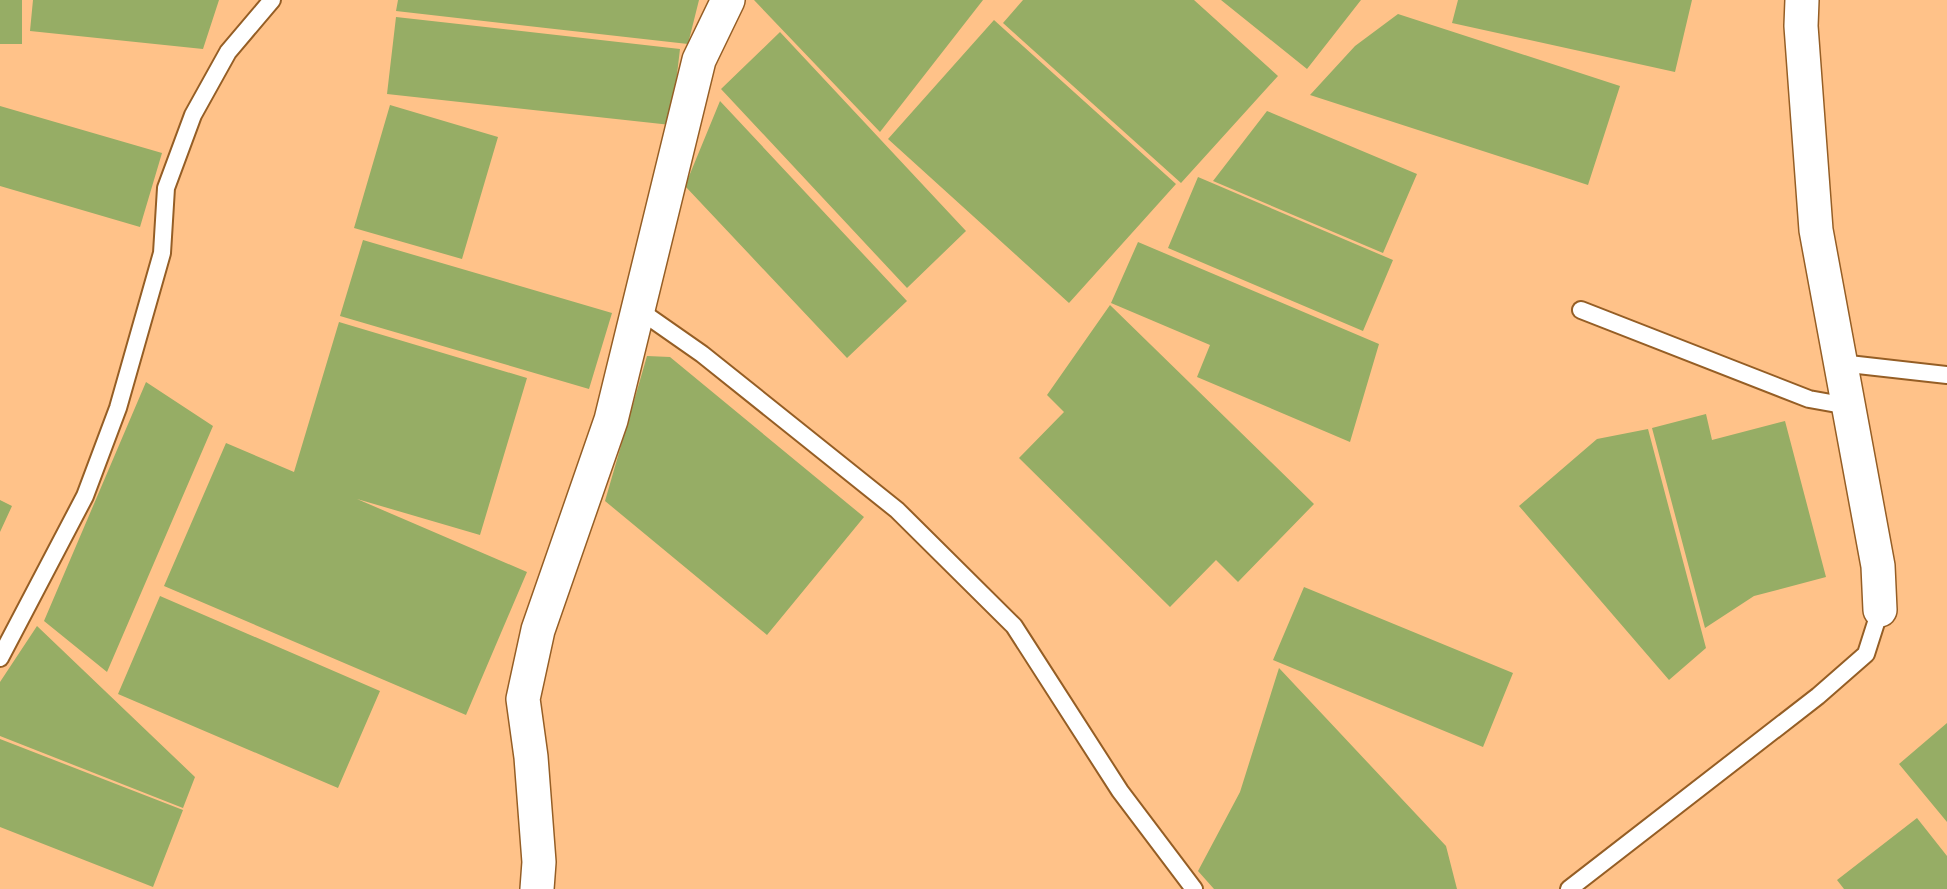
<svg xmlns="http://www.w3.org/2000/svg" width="1947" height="889" font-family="'Varela Round',sans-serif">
<rect width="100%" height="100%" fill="#ffc289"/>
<path fill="#96ad65" d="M0 0H22V44H0Z
M33 0H219L203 49 30 31Z
M398 0H699L688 44 396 11Z
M754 0H983L880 132Z
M1023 0H1194L1278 76 1181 183 1003 23Z
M1221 0H1361L1307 69Z
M1458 0H1692L1675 72 1452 23Z
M1398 14 1620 86 1588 185 1310 95 1355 46Z
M396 17 680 49 671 125 387 94Z
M994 20 1176 184 1069 303 888 139Z
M780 32 966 231 907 288 721 89Z
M720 101 907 301 847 358 685 186Z
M390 105 498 137 462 259 354 228Z
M0 106 162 153 140 227 0 186Z
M1267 111 1417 174 1383 253 1213 181Z
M1198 177 1393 260 1363 331 1168 248Z
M363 240 612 313 589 389 340 316Z
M1138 242 1379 344 1350 442 1197 377 1210 345 1111 303Z
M1110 305 1314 504 1238 582 1216 560 1170 607 1019 458 1064 412 1047 395Z
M339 322 527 378 480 535 357 499 527 572 466 715 164 586 226 443 294 472Z
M647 356 670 357 864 517 767 635 605 501Z
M146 382 213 426 107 672 44 621Z
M1706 414 1712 440 1785 421 1826 577 1754 596 1705 628 1652 428Z
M1648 429 1706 648 1669 680 1519 506 1597 439Z
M0 500 12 506 0 532Z
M1304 587 1513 673 1483 747 1273 660Z
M160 596 380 691 338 788 118 694Z
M37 626 195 777 183 808 0 736V682Z
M1279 668 1446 846 1457 889H1214L1198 871 1240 792Z
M1947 723V822L1899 764Z
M0 739 183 810 153 887 0 827Z
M1917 818 1947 856V889H1844L1837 880Z"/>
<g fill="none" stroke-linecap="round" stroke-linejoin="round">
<defs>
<path id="service" d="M639 310 702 354 897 510 1014 626 1120 791 1194 889
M1581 310 1809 399 1848 406
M1840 363 1947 375
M0 658 85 496 118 408 162 253 166 188 193 115 228 52 272 0
M1569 889 1818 696 1866 654 1880 610"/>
<path id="minor" d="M1802 0 1801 26 1816 230 1878 566 1880 610
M537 889 539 862 531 757 523 699 538 630 611 420 699 60 728 0"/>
</defs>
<use href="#service" stroke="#955e25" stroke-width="20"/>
<use href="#minor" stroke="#955e25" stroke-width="36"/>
<use href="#service" stroke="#fff" stroke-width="16"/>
<use href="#minor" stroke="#fff" stroke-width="33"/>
</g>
</svg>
